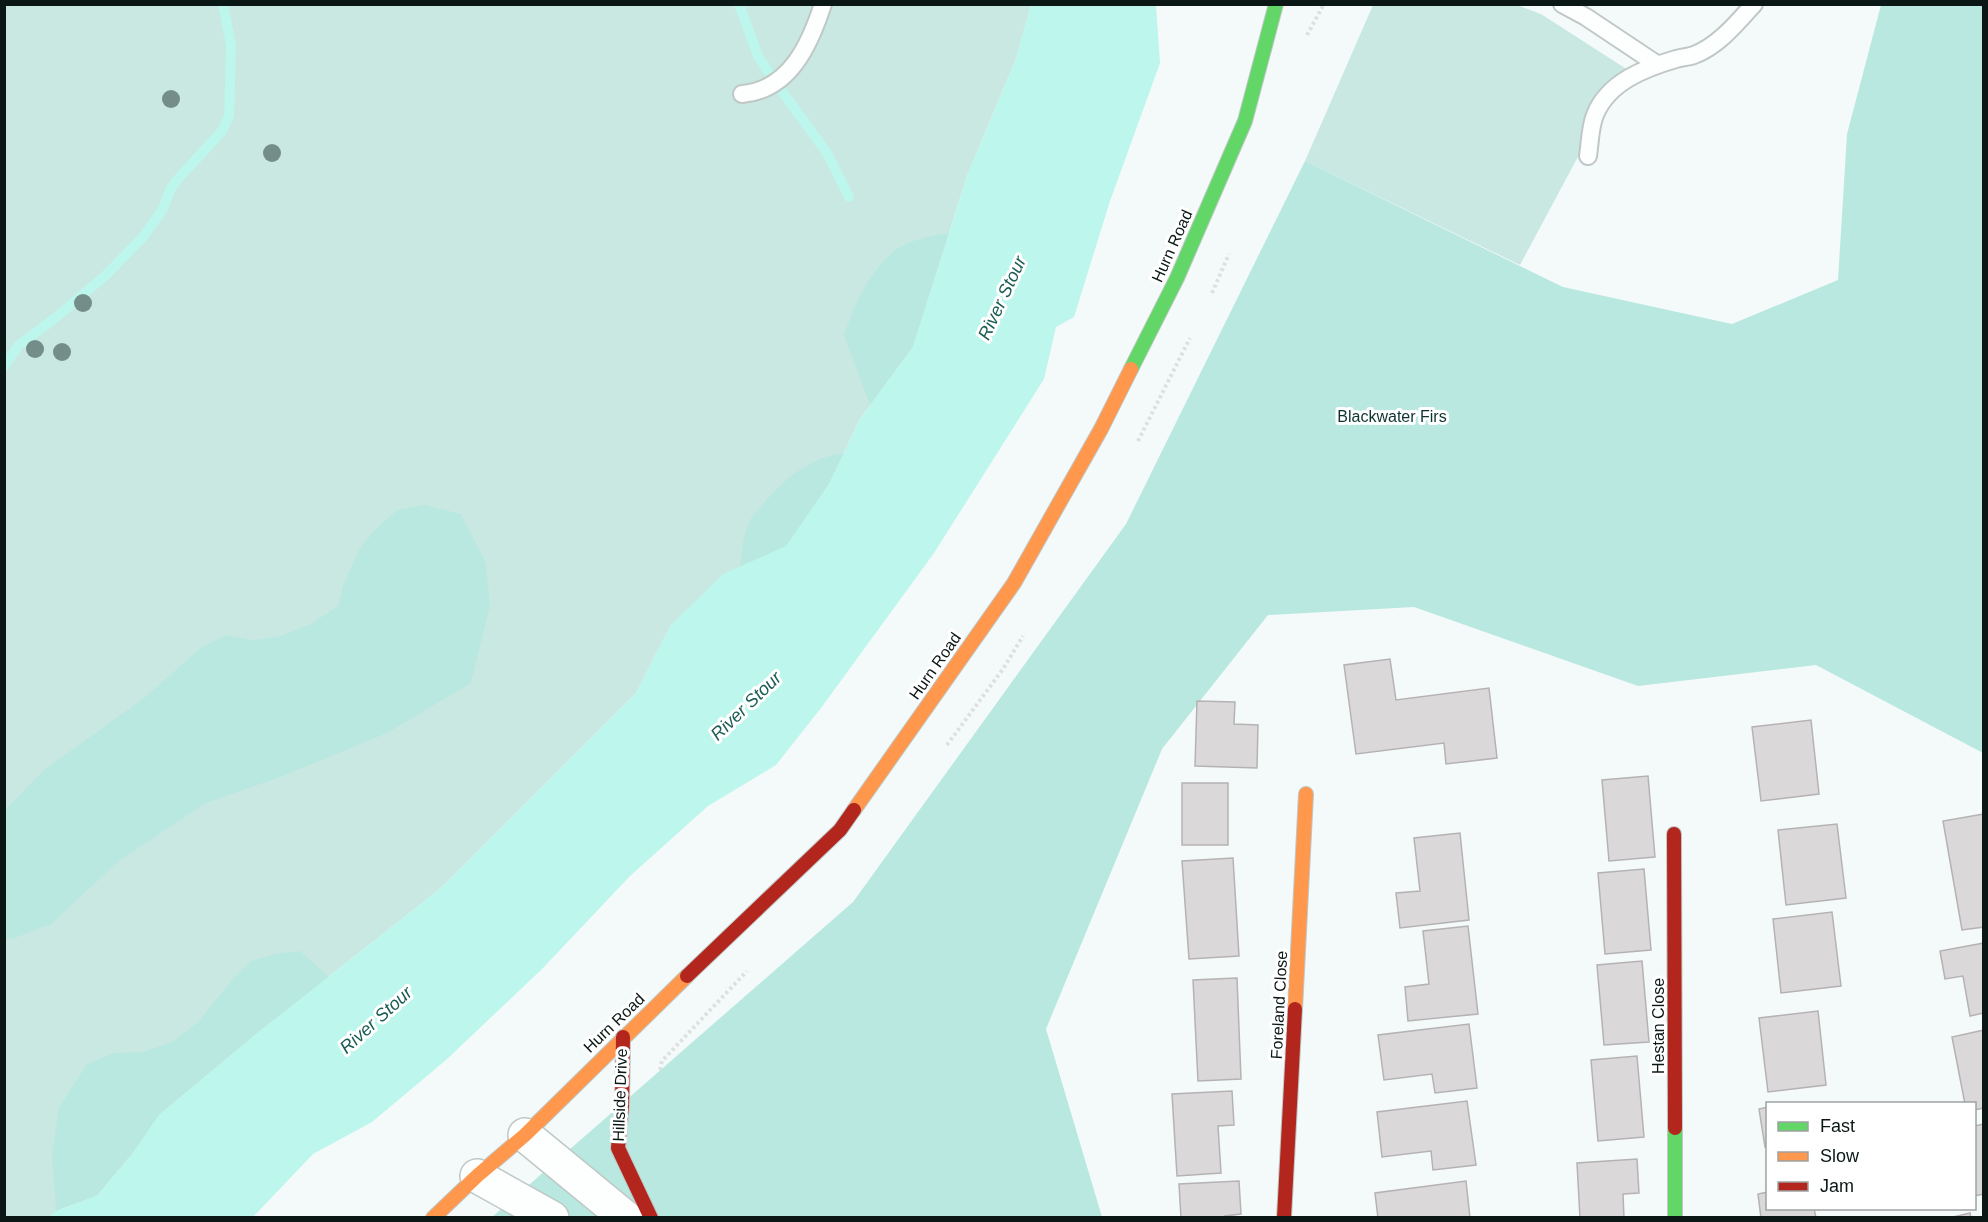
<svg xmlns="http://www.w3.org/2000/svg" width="1988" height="1222" font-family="Arial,sans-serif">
<rect width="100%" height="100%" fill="#f4faf9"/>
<path fill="#c9e8e2" d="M5 5H1031L1016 59 967 176 913 347 860 419 829 484 786 547 671 625 636 693 441 888 256 1034 159 1115 133 1153 49 1217 5 1218Z
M1373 5H1517L1541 14 1631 72 1610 97 1520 265 1305 161Z"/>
<path fill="#b9e8e0" d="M1881 5H1983V753L1816 665 1638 686 1414 607 1268 615 1162 749 1046 1029 1102 1217 491 1218 853 902 1126 524 1305 161 1563 287 1732 324 1838 280 1847 134Z
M949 233 913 347 870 405 844 335C855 305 867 274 893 252 907 240 931 236 949 233Z
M844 453 829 484 786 547 740 567C742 550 743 532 752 517 757 510 764 503 770 496 791 474 813 457 844 453Z
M424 505 461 514 486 563 490 606 471 683 387 733 283 776 206 803 120 860 51 924 12 939 5 938V810L44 770 144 698 202 647 227 635 251 640 278 637 311 624 338 606 344 583 360 548 374 531 397 510Z
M300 951 329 977 256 1034 159 1115 133 1153 97 1196 56 1211 52 1154 59 1107 87 1064 114 1053 143 1052 172 1042 198 1022 231 981 251 961 275 954Z"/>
<path fill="#bcf6ec" d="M1031 4 1156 5 1160 63 1110 201 1074 317 1056 327 1044 379 934 553 821 708 776 765 708 806 630 876 542 969 446 1060 372 1122 313 1154 253 1217H49L56 1211 97 1196 133 1153 159 1115 256 1034 441 888 636 693 671 625 723 574 786 546 829 484 860 419 913 347 967 176 1016 59Z"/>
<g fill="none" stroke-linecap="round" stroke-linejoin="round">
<path stroke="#bcf6ec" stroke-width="10" d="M739 4 758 56 776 83 827 153 849 197
M4 366 19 345 54 319 105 276 143 237 163 209 170 190 177 180 222 131 229 116 230 84 231 45 223 4"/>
</g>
<path fill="#dbd8da" stroke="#b5b2b4" stroke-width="1.5" d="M1390 659 1396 700 1489 688 1497 758 1446 764 1444 743 1356 754 1344 665Z
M1197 701 1235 702 1234 724 1258 725 1257 768 1195 766Z
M1811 720 1819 794 1761 801 1752 727Z
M1648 776 1655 857 1609 861 1602 780Z
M1182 783H1228V845H1182Z
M1984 814V927L1962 930 1943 821Z
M1837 824 1846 898 1786 905 1778 830Z
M1460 833 1469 920 1400 928 1396 893 1420 891 1414 838Z
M1233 858 1239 956 1189 959 1182 861Z
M1644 869 1651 950 1605 954 1598 873Z
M1832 912 1841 986 1781 993 1773 919Z
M1468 926 1478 1014 1408 1021 1405 987 1429 984 1423 931Z
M1984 943V1013L1970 1016 1963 976 1945 979 1940 951Z
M1642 961 1649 1042 1604 1045 1597 965Z
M1237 978 1241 1079 1198 1081 1193 980Z
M1818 1011 1826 1085 1768 1092 1759 1018Z
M1469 1024 1477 1088 1435 1093 1432 1074 1384 1080 1378 1035Z
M1984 1030V1108L1974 1110V1104H1965L1952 1037Z
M1637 1056 1644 1137 1598 1141 1591 1060Z
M1232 1091 1234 1125 1218 1126 1221 1173 1177 1176 1172 1094Z
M1467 1101 1476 1165 1433 1170 1431 1151 1382 1157 1377 1112Z
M1768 1107V1147H1765L1759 1109Z
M1984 1124V1194L1974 1196V1126Z
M1637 1159 1639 1193 1623 1194 1624 1218H1580L1577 1163Z
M1239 1181 1241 1214 1225 1216V1218H1181L1179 1184Z
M1466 1181 1470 1218H1378L1375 1193Z
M1768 1192V1208H1814L1816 1218H1761L1758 1194Z
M1970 1213 1971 1218H1949Z"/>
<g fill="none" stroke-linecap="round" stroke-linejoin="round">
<defs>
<path id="lane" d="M1562 4 1586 17 1658 65
M742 94C790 90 810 44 823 4
M1588 156C1590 143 1590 127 1595 115 1608 82 1645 68 1676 59 1682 57 1689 57 1694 55 1718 46 1737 23 1754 4"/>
<path id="street" d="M525 1135 626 1218
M477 1176 552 1218"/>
<path id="fast" d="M1131 369 1177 278 1245 121 1276 4
M1675 1128V1218"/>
<path id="slow" d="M854 810 1014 583 1101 429 1131 369
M1295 1009 1306 794
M433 1218 477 1176 525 1135 687 976"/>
<path id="jam" d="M1674 834 1675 1128
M687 976 840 830 854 810
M623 1037 622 1105 618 1148 651 1218
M1284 1218 1295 1009"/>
</defs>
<use href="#lane" stroke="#bfc8c6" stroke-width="20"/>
<use href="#street" stroke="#bfc8c6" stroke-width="36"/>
<use href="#fast" stroke="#bfc8c6" stroke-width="16"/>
<use href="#slow" stroke="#bfc8c6" stroke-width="16"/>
<use href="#jam" stroke="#bfc8c6" stroke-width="16"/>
<path stroke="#dee0e0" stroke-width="4" stroke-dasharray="3 3" stroke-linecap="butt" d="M1307 35 1324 4
M1212 293 1229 254
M1138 441 1190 338
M947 745 1003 669 1023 636
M660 1070 662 1061 747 971"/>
<use href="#lane" stroke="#fdfefe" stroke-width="16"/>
<use href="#street" stroke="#fdfefe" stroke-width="33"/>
<use href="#fast" stroke="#63d668" stroke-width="14"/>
<use href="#slow" stroke="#ff974d" stroke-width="14"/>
<use href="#jam" stroke="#b3261e" stroke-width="14"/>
</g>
<g fill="#748d89">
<circle cx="171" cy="99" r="9"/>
<circle cx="272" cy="153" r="9"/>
<circle cx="83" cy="303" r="9"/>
<circle cx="35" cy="349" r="9"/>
<circle cx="62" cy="352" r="9"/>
</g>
<g text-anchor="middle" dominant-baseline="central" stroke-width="6" stroke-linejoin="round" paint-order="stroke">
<g font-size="16" fill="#0a1715" stroke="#fff">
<text transform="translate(1172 246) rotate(-66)">Hurn Road</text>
<text transform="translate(935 666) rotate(-55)">Hurn Road</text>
<text transform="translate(1279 1005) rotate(-87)">Foreland Close</text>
<text transform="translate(614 1023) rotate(-44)">Hurn Road</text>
<text transform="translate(1658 1026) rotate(-90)">Hestan Close</text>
<text transform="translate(620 1095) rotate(-88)">Hillside Drive</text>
</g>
<g font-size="16" fill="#0c332e" stroke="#fff">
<text x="1392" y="416">Blackwater Firs</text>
</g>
<g font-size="18" font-style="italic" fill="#1a5c53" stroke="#fff">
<text transform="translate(1002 298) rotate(-65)">River Stour</text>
<text transform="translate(746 706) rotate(-44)">River Stour</text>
<text transform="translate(376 1020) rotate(-42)">River Stour</text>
</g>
</g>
<rect width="1988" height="1222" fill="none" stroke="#0a1715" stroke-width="12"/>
<rect x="1766" y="1102" width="210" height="108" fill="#ffffff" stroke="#9da2a1" stroke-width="1.5"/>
<rect x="1778" y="1122" width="30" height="9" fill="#63d668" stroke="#9da2a1" stroke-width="1.5"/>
<text x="1820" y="1132" font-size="18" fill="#0a1715">Fast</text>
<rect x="1778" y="1152" width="30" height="9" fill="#ff974d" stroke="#9da2a1" stroke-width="1.5"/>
<text x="1820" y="1162" font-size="18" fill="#0a1715">Slow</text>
<rect x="1778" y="1182" width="30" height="9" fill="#b3261e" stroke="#9da2a1" stroke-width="1.5"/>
<text x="1820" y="1192" font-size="18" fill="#0a1715">Jam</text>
</svg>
